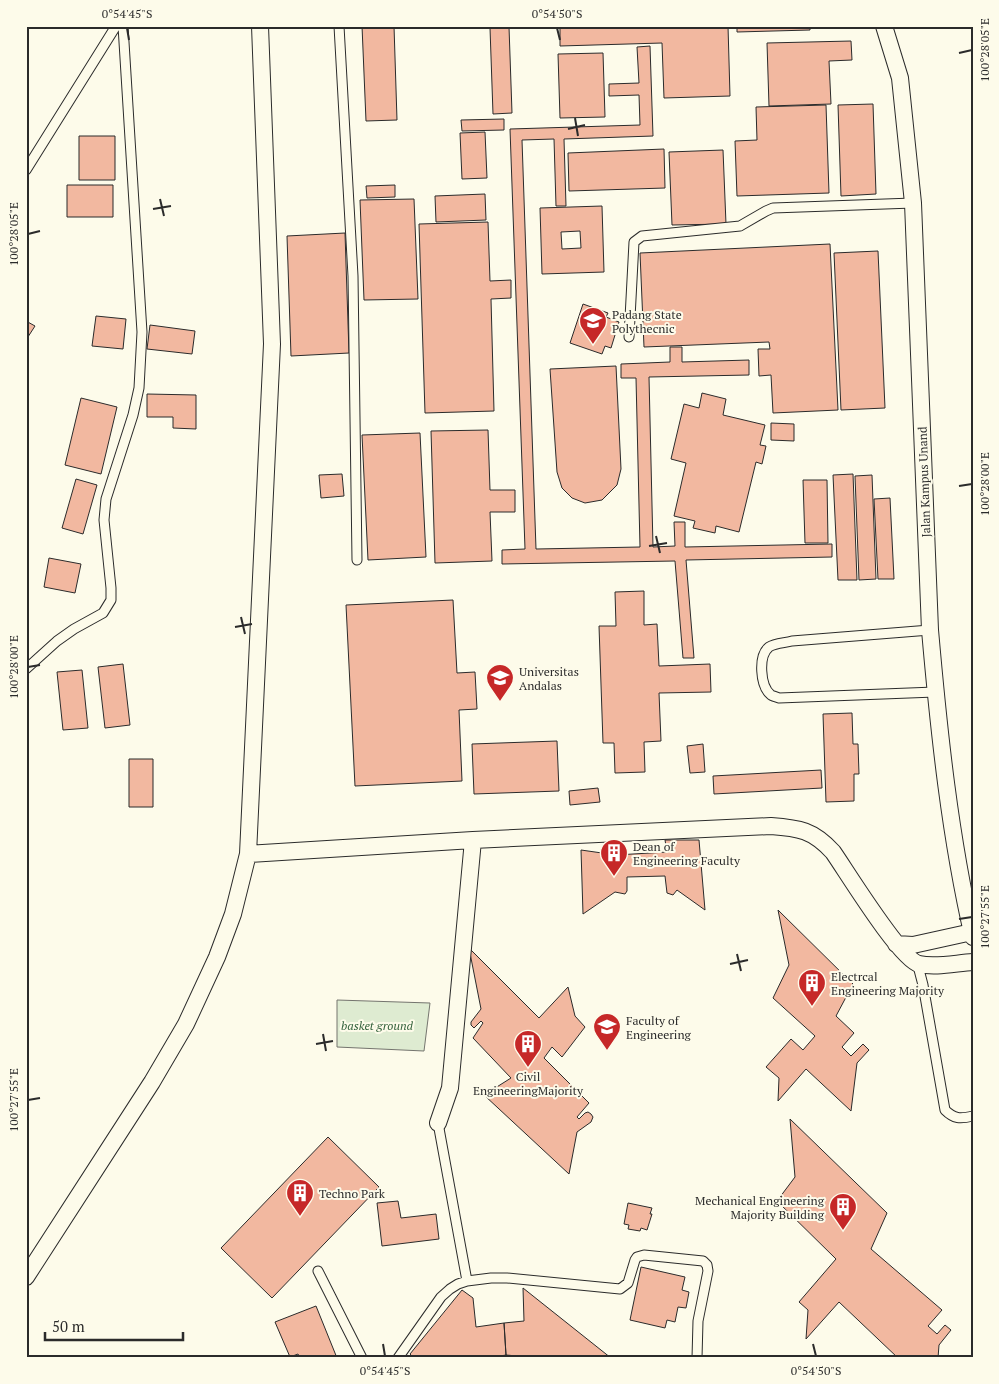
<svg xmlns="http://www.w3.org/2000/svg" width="999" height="1384" font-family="'PT Serif',serif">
<rect width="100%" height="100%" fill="#fdfbea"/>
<path fill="#deebd1" stroke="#74746e" d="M337 1000 430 1003 424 1051 337 1047Z"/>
<path fill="#f2b8a0" stroke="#2b2b2b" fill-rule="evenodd" d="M362 26H394L397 120 366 121Z
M560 26H728L730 96 664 98 662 43 560 46Z
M737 26H810V30L737 32Z
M509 27 512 113 493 114 490 28Z
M851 41 852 60 829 61 831 104 769 106 767 43Z
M650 46 653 136 564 139 566 206H556L554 139 522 140 536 549 640 547 636 378H621V364L670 362V347H682V362L749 360V375L649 377 653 547 675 546 674 522H685V547L832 544V557L686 560 694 658H683L675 561 502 564V550L525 549 510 129 640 125 639 95 609 96V84L639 83 637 47Z
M603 53 605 117 560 118 558 54Z
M873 104 876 194 841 196 838 105Z
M826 105 829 193 737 196 735 141 757 140 756 107Z
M504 119V130L462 131 461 120Z
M485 132 487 178 462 179 460 133Z
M79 136H115V180H79Z
M664 149 665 188 569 191 568 153Z
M723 150 726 224 672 225 669 152Z
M67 185H113V217H67Z
M395 185V197L367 198 366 186Z
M485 194 486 220 436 222 435 196Z
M414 199 418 299 364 300 360 200Z
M602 206 604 272 542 274 540 208ZM580 231 581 248 562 249 561 232Z
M488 222 490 281 511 280V298L491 299 494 411 425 413 419 224Z
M345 233 349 353 291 356 287 236Z
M830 244 838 410 773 413 771 375 759 376 758 349H770L769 342 644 347 640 253Z
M878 251 885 408 841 410 834 253Z
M583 304 608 313 606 317 619 322 611 348 605 346 602 354 570 343Z
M96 316 126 319 123 349 92 346Z
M26 321 35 326 26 340Z
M150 325 195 331 192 354 147 349Z
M616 366 621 469 617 485 602 500 585 503 572 498 562 488 557 472 550 369Z
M702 393 726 399 723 415 765 425 760 445 766 446 762 464 756 462 739 532 716 526 715 533 693 528 695 521 674 516 686 463 671 459 684 404 699 408Z
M147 394 196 395V429L173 428V417H147Z
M81 398 117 407 101 474 65 465Z
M771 423 794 424V441L771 440Z
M488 430 490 490H515V512H490L492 561 435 563 431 431Z
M420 433 426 557 368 560 362 435Z
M342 474 344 496 321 498 319 475Z
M853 474 857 580H838L833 475Z
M872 475 876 579 859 580 855 476Z
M76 479 97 485 83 534 62 528Z
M803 480H827L828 543H805Z
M890 498 894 579H878L874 499Z
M49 558 81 564 75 593 44 587Z
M644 591V625L657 624 659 666 710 664 711 692 659 693 661 741 644 742 645 772 615 773 614 743H603L599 626H616L615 592Z
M453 600 457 673 475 672 477 709 459 710 462 781 355 786 346 605Z
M123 664 130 725 105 728 98 667Z
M82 670 88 728 63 730 57 672Z
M852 713 853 744H858L859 774H854V801L826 802 823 714Z
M557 741 559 791 474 794 472 744Z
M703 744 705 772 690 773 687 746Z
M129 759H153V807H129Z
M821 770 822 788 714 794 713 776Z
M598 788 600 802 570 805 569 791Z
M665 840H699L705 910 677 890 673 895 667 893 665 876 627 877V891L625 894 615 892 583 914 581 850 616 855 667 852Z
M778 910 853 984 836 1016 854 1033 842 1047 851 1056 863 1044 869 1050 857 1063 851 1111 806 1069 778 1101 779 1078 766 1067 791 1039 803 1050 815 1036 773 998 789 965Z
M469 948 539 1018 568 987 575 1016 585 1027 562 1057 552 1047 544 1058 589 1103 577 1117 579 1119 585 1113 588 1112 591 1114 593 1117 591 1122 577 1132 569 1174 484 1095 511 1078 473 1038 483 1023 481 1021 474 1028 471 1025V1022L481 1009Z
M790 1119 887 1213 871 1249 942 1310 928 1326 937 1334 945 1325 951 1330 939 1345 938 1358H898L839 1302 806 1339 808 1310 799 1302 836 1259 777 1201 795 1177Z
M328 1137 379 1187 272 1298 221 1248Z
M398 1201 401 1218 436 1214 439 1239 382 1246 377 1203Z
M628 1203 652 1208 650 1214H652L647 1230 641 1228 640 1231 628 1229 629 1225 624 1224Z
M641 1267 685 1277 682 1290 689 1292 686 1308 678 1307 675 1322 667 1320 665 1328 630 1320Z
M523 1288 611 1358H520L517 1356 506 1355 504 1323 524 1321Z
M462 1290 473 1298 476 1327 504 1323 506 1355 489 1358H414L410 1354Z
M316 1306 337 1358H300L298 1354 290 1357 275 1322Z"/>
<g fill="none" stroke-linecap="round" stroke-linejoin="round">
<defs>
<path id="service" d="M339 26 353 276 357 560
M26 170 116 26
M629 337 634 242 642 236 740 226 766 211 773 208 913 203
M930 630 792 641C785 643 775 643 769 647 758 656 760 686 771 695 773 696 776 697 779 698L935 692
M26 669 57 641 74 629 103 613 111 600V588L104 520 106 499 133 415 139 388 142 332 123 26
M917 962 923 985 945 1110C954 1119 960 1119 973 1116
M438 1123 467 1281
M318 1271 362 1358
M398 1358 441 1297 450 1289 458 1284 467 1281 491 1278H507L620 1289 628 1283 635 1260 637 1257 644 1255 703 1261 707 1265 708 1271 698 1321 697 1358"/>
<path id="minor" d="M884 26 900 78 913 203 930 630C939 733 950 837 973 937
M248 854 473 840 771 826C799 828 813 830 833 852 847 872 900 959 919 964 935 968 956 963 973 962
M896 944 913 945 972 932
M438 1123 450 1088 473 840
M26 1277 152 1082 186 1024 217 957 233 914 248 854 272 344 260 26"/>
</defs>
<use href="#service" stroke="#2b2b2b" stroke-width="11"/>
<use href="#minor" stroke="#2b2b2b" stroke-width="18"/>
<use href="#service" stroke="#fdfbea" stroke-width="9"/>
<use href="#minor" stroke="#fdfbea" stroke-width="16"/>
</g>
<path fill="none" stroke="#2b2b2b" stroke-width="2" d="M127 28 129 40M557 28 560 40M959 53 972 50M575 118 578 136M568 129 585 125M160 199 164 216M153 209 171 206M28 234 40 231M959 486 972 484M656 536 660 553M649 546 667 543M241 617 245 634M235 627 252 624M28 667 40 665M959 919 972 917M737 954 741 971M730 964 748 960M323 1034 326 1051M316 1044 333 1041M28 1100 40 1098M383 1344 385 1356M813 1344 816 1356"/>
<defs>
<symbol id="university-pin" viewBox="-11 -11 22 30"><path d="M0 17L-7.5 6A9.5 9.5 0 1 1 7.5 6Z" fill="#c62828" stroke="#fdfbea"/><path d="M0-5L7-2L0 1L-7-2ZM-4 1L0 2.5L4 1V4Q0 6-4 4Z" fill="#fff"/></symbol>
<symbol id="building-pin" viewBox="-11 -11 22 30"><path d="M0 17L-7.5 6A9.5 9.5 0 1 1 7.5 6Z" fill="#c62828" stroke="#fdfbea"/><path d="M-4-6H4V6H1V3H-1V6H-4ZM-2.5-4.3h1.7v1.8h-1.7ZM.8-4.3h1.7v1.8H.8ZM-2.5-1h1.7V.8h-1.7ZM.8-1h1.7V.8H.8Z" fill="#fff"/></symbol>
</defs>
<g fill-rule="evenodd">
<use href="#university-pin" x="577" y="305" width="32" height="43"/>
<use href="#university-pin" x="484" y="662" width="32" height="43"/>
<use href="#building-pin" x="598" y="837" width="32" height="43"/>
<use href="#building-pin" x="796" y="967" width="32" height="43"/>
<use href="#university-pin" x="591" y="1011" width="32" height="43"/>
<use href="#building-pin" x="512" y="1028" width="32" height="43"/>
<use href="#building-pin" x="284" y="1177" width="32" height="43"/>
<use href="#building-pin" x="827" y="1191" width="32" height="43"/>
</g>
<g text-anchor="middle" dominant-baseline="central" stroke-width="4" stroke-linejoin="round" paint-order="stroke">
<g font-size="12" fill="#2b2b2b" stroke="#fdfbea" text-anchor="start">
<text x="612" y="314">Padang State<tspan x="612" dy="14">Polythecnic</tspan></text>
<text x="519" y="671">Universitas<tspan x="519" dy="14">Andalas</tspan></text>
<text x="633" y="846">Dean of<tspan x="633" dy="14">Engineering Faculty</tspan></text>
<text x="831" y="976">Electrcal<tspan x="831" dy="14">Engineering Majority</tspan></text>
<text x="626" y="1020">Faculty of<tspan x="626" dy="14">Engineering</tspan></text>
<text x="528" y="1076" text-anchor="middle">Civil<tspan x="528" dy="14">EngineeringMajority</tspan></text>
<text x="319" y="1193">Techno Park</text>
<text x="824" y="1200" text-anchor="end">Mechanical Engineering<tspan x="824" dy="14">Majority Building</tspan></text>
</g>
<g font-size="12" fill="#2b2b2b" stroke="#fdfbea">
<text transform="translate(924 482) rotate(-92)">Jalan Kampus Unand</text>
</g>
<g font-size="12" font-style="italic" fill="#34623c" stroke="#fdfbea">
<text x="377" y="1025">basket ground</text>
</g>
</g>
<rect width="999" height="1384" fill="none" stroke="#fdfbea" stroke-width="55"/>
<path d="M45 1332v8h138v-8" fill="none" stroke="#2b2b2b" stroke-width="2.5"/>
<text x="52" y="1332" font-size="15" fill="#2b2b2b" stroke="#fdfbea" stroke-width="4" paint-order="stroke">50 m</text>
<rect x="28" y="28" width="944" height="1328" fill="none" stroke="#2b2b2b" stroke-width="2"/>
<g font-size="12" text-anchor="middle" fill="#2b2b2b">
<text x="127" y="18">0°54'45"S</text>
<text x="557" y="18">0°54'50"S</text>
<text transform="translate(985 50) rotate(-90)" y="4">100°28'05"E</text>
<text transform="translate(14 234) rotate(-90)" y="4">100°28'05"E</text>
<text transform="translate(985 484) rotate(-90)" y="4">100°28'00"E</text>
<text transform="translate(14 667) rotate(-90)" y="4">100°28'00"E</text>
<text transform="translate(985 917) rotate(-90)" y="4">100°27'55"E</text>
<text transform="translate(14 1100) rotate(-90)" y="4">100°27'55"E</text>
<text x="385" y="1375">0°54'45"S</text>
<text x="816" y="1375">0°54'50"S</text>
</g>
</svg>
